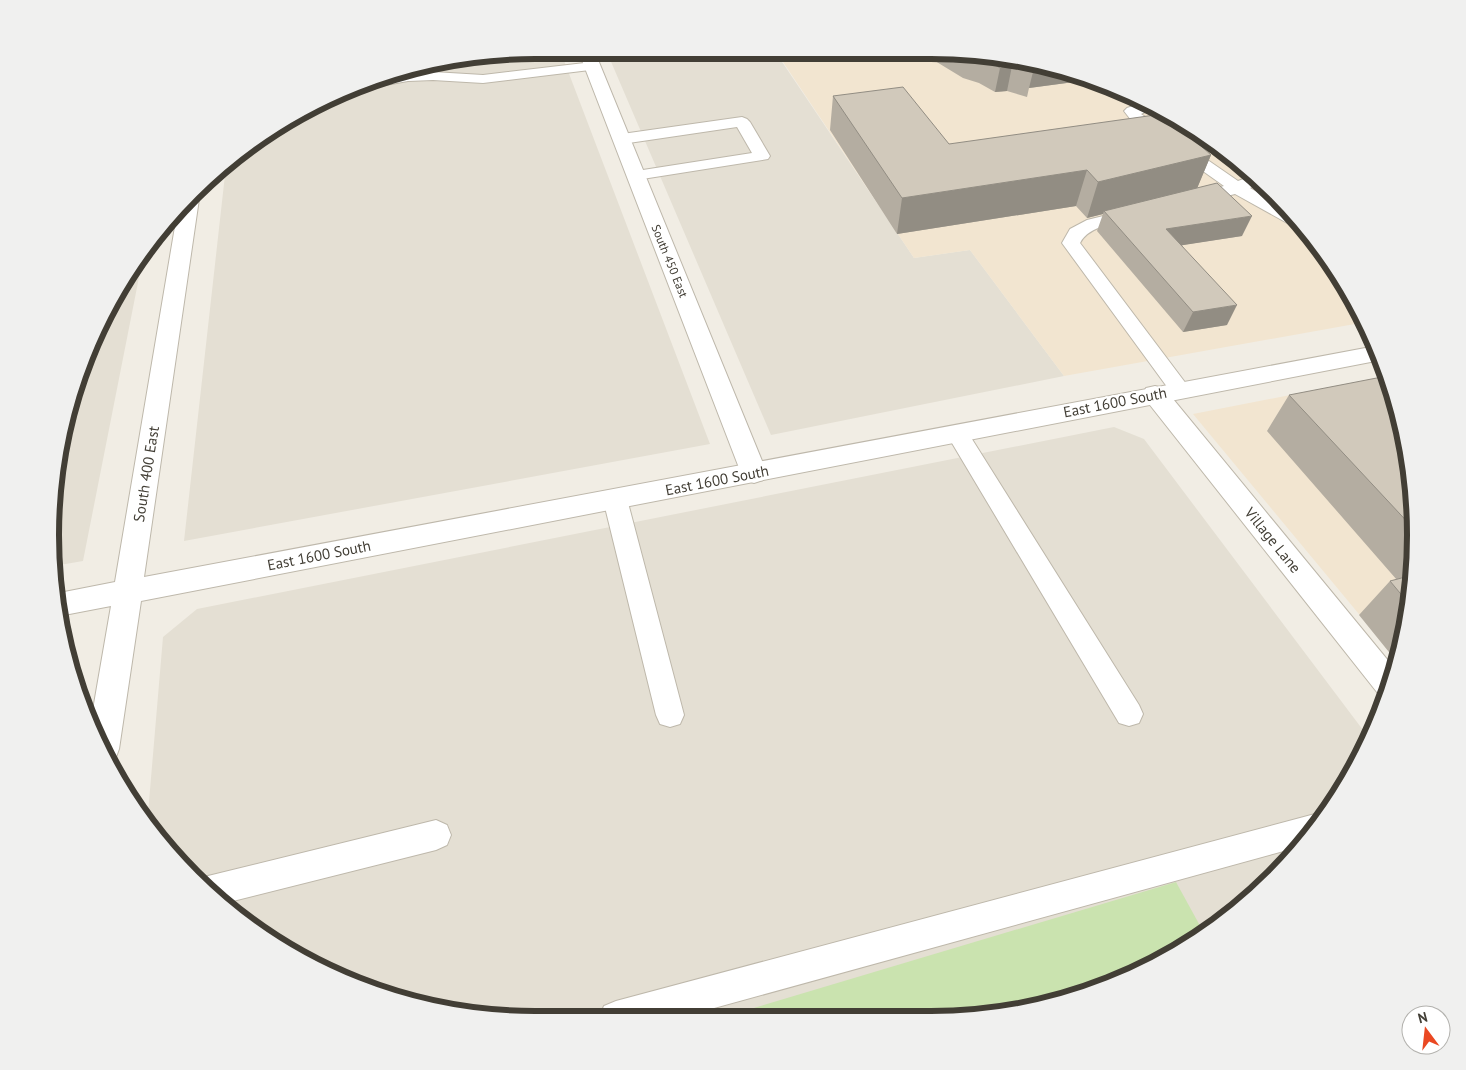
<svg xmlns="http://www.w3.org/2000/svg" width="1466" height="1070" font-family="'PT Sans',sans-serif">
<rect width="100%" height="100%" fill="#f1ede4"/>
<path fill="#e4dfd3" d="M535 50H560L710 444 184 541 226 166 266 132 409 67Z
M606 50H774L914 258 970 250 1064 376 771 435Z
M143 257 83 561 54 566V471L100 321Z
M1114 427 1144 439 1369 738 1351 777 1296 855 1226 920 1117 983 995 1016 503 1019 379 994 293 955 215 900 147 825 163 637 197 609Z"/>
<path fill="#f2e5d0" d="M775 50H931L1056 66 1116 93 1216 146 1316 240 1366 322 1064 376 970 250 914 258Z
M1387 376 1399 409 1397 660 1193 414Z"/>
<path fill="#cae3af" d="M1176 882 1204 933 1117 983 995 1016 720 1018Z"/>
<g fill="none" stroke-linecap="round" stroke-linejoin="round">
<defs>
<path id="service" d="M593 62 598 63 600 66 598 69 483 83 433 80 408 81 374 87 368 85 388 76 408 73 433 72 483 75Z
M1139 104 1151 109 1141 114 1238 181 1249 177 1257 185 1250 188 1276 203 1299 224H1289L1235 194 1194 204 1188 203 1186 199 1188 195 1224 186 1131 120 1124 111 1127 108Z
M742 117 747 119 750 122 770 156 768 159 636 180 630 178 628 175 630 172 752 153 737 127 622 144 616 142 614 139 616 136 622 134Z
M1132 209 1138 210 1141 214 1138 218C1120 222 1089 225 1080 243L1187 385 1190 390 1187 395 1180 397 1173 395 1062 243 1070 229 1087 220Z
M957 425 965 428 1139 705 1143 714 1139 723 1129 726 1119 723 946 433 949 428Z
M615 490 623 493 627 499 684 715 680 724 670 727 660 724 656 715 603 499 607 493Z
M1315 814 1323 817 1302 846 678 1018H599L604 1006 616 1001Z
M436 820 447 825 451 835 447 845 436 850 221 904 198 881 208 876Z"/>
<path id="minor" d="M578 50H594L767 473 763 480 754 483 745 480 741 473Z
M1155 386 1164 388 1395 669 1387 698 1380 696 1146 400 1143 394 1146 388Z"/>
<path id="tertiary" d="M194 194 199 199 144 577 1376 346 1381 360 141 601 119 749 115 760 110 761 90 727 111 606 59 616 54 594 115 582 178 209Z"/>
</defs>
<use href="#service" stroke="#beb8ab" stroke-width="2"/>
<use href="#minor" stroke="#beb8ab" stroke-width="2"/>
<use href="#tertiary" stroke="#beb8ab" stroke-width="2"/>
<use href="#service" fill="#fff" fill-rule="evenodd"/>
<use href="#minor" fill="#fff" fill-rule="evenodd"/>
<use href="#tertiary" fill="#fff" fill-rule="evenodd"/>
</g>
<path fill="#b4ada1" d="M917 50H931L1056 66 1076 75 1074 82 1029 88 1027 97 1007 91 995 92 979 83 963 78Z
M833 96 949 144 1211 155 1197 188 1242 236 1182 245 1227 325 1183 332 1097 231 1103 214 1087 218 1076 206 897 234 830 130Z
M1289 395 1415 503 1412 598 1397 662 1359 615 1390 581 1397 580 1267 431Z"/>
<path fill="#928d83" d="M1035 64 1056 66 1076 75 1074 82 1029 88 1033 72 1025 65Z
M1012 66 1007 91 995 92 1000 68Z
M1211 155 1196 191 1104 211 1103 214 1087 218 1098 182Z
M1087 170 1076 206 897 234 902 198Z
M1252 216 1242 236 1158 249 1166 229Z
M1237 305 1227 325 1183 332 1193 312Z"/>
<path fill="#d1c9bb" stroke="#928d83" d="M976 56 1035 64 1025 65 1033 72 1012 66 1000 68 984 58Z
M903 87 949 144 1162 114 1169 117 1211 155 1098 182 1087 170 902 198 833 96Z
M1217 183 1252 216 1166 229 1237 305 1193 312 1104 211Z
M1387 376 1399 409 1415 503 1414 529 1289 395Z
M1413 575 1412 598 1410 605 1390 581Z"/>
<g text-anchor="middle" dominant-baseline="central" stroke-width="4" stroke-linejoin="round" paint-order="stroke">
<g font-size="12" fill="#423e35" stroke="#fff">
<text transform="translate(670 261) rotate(68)">South 450 East</text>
</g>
<g font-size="15" fill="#423e35" stroke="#fff">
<text transform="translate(1115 402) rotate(-11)">East 1600 South</text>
<text transform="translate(146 474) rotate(-81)">South 400 East</text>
<text transform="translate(717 480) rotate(-11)">East 1600 South</text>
<text transform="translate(1273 540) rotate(51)">Village Lane</text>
<text transform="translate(319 555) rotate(-11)">East 1600 South</text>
</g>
</g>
<path d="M0 0H1466V1070H0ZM535 59H931A476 476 0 0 1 1407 535V535A476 476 0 0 1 931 1011H535A476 476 0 0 1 59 535V535A476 476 0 0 1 535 59Z" fill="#f0f0ef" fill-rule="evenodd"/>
<path fill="none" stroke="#423e35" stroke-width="6" d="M535 59H931A476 476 0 0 1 1407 535V535A476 476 0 0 1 931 1011H535A476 476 0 0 1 59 535V535A476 476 0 0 1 535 59Z"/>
<g transform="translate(1426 1030) rotate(345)"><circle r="24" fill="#ffffff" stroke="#b3b2ae"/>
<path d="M0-4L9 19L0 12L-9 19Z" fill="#ea4822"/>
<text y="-8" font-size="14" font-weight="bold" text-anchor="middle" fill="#423e35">N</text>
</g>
</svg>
